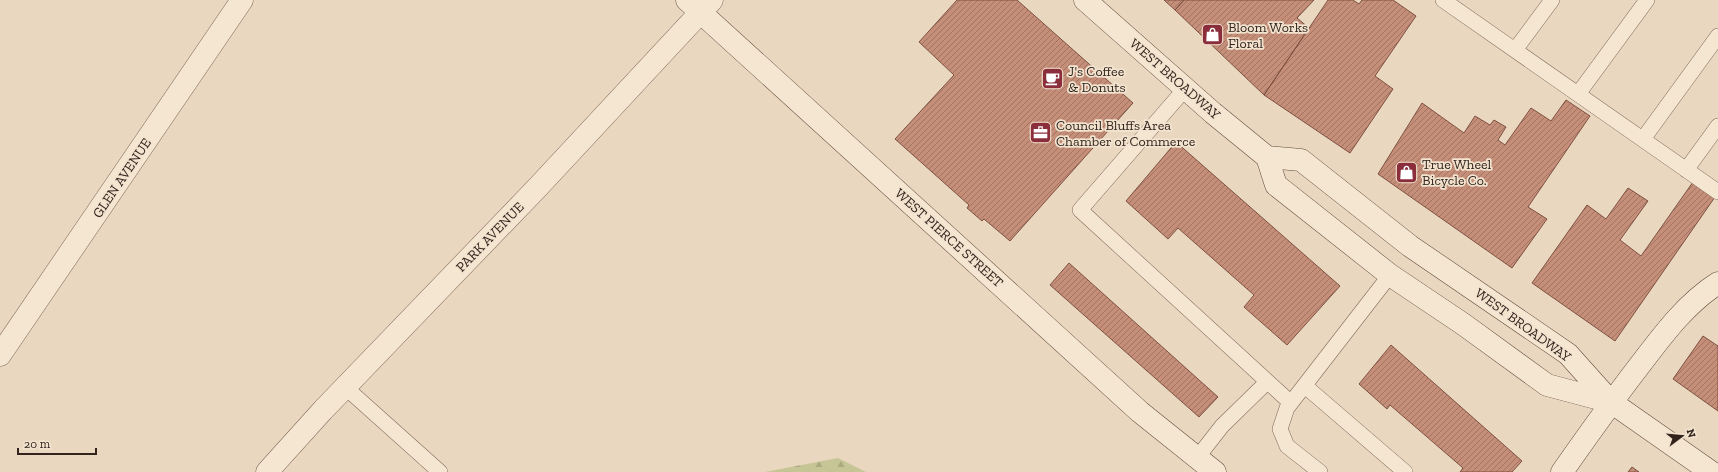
<svg xmlns="http://www.w3.org/2000/svg" width="1718" height="472" font-family="'Zilla Slab',serif">
<defs>
<pattern id="forest-firs" width="22" height="20" patternUnits="userSpaceOnUse"><rect width="22" height="20" fill="#c6c595"/><path d="M5 1l3.5 6h-7zM16 11l3.5 6h-7z" fill="#aba980"/></pattern>
<pattern id="building-hatch" width="6" height="6" patternUnits="userSpaceOnUse"><rect width="6" height="6" fill="#c58e79"/><path d="M-1 1l2-2M0 6l6-6M5 7l2-2" fill="none" stroke="#a17463"/></pattern>
</defs>
<rect width="100%" height="100%" fill="#ead7c0"/>
<path fill="url(#forest-firs)" d="M838 458 866 472H765Z"/>
<path fill="url(#building-hatch)" stroke="#7e5141" d="M957 0H1017L1133 103 1010 241 984 219 982 221 967 208 969 205 895 139 954 75 919 42Z
M1164 0H1184L1175 10Z
M1184 0H1314L1297 18 1309 28 1264 95 1175 10Z
M1328 0H1353L1359 4 1362 0H1393L1416 16 1375 76 1393 89 1350 153 1264 95Z
M1566 100 1590 116 1528 207 1547 219 1512 268 1378 174 1422 103 1464 133 1475 116 1490 125 1494 120 1506 127 1498 140 1505 145 1531 108 1551 121Z
M1176 142 1340 286 1287 345 1244 307 1254 295 1178 228 1168 239 1126 201Z
M1693 182 1715 197 1615 341 1532 283 1587 205 1606 219 1628 188 1648 201 1620 240 1641 256Z
M1069 263 1218 397 1199 417 1050 285Z
M1703 336 1718 346V411L1673 379Z
M1391 345 1522 461 1512 472H1460L1463 468 1390 405 1387 409 1359 384Z
M1632 467 1639 472H1628Z"/>
<g fill="none" stroke-linecap="round" stroke-linejoin="round">
<defs>
<path id="service" d="M1443 0 1718 192
M1515 50 1552 0
M1185 89 1080 210 1291 403
M1578 94 1647 0
M1643 139 1718 36
M1686 170 1718 126
M1305 386 1405 472
M345 387 440 472
M1197 458 1222 426 1267 382
M1320 472 1287 446 1280 429 1287 408 1390 275"/>
<path id="minor" d="M0 355 242 0
M267 472 323 410 537 188 712 0"/>
<path id="secondary" d="M687 0 1140 412 1215 472
M1085 0 1213 113 1267 157 1276 185 1390 275 1463 324 1547 385 1611 402
M1267 157 1301 160 1410 246 1568 354 1611 402 1711 472
M1562 472C1588 435 1615 397 1643 361 1665 332 1687 303 1718 283"/>
</defs>
<use href="#service" stroke="#81695a" stroke-width="16"/>
<use href="#minor" stroke="#81695a" stroke-width="23"/>
<use href="#secondary" stroke="#634b3d" stroke-width="23"/>
<use href="#service" stroke="#f5e6d2" stroke-width="15"/>
<use href="#minor" stroke="#f5e6d2" stroke-width="22"/>
<use href="#secondary" stroke="#f5e6d2" stroke-width="22"/>
</g>
<defs>
<symbol id="shop-square" viewBox="-11 -11 22 22"><rect x="-9" y="-9" width="18" height="18" rx="4" fill="#8b2e3c" stroke="#f2e3cf"/><path d="M-5-2.5h2.3a2.7 3.5 0 0 1 5.4 0H5L5.5 6h-11ZM-1.5-2.5h3a1.5 2.3 0 0 0-3 0Z" fill="#fff"/></symbol>
<symbol id="cafe-square" viewBox="-11 -11 22 22"><rect x="-9" y="-9" width="18" height="18" rx="4" fill="#8b2e3c" stroke="#f2e3cf"/><path d="M-5.5-4.5H6V0H3Q3 3.5 0 3.5H-2.5Q-5.5 3.5-5.5 0ZM3-3.2v2h1.7v-2ZM-6 4.5H4V6H-6Z" fill="#fff"/></symbol>
<symbol id="office-square" viewBox="-11 -11 22 22"><rect x="-9" y="-9" width="18" height="18" rx="4" fill="#8b2e3c" stroke="#f2e3cf"/><path d="M-6-3h4V-5.5h4V-3h4V5H-6ZM-1-4.5V-3h2v-1.5ZM-6 0V1H6V0Z" fill="#fff"/></symbol>
</defs>
<g fill-rule="evenodd">
<use href="#shop-square" x="1200" y="22" width="25" height="25"/>
<use href="#cafe-square" x="1040" y="66" width="25" height="25"/>
<use href="#office-square" x="1028" y="120" width="25" height="25"/>
<use href="#shop-square" x="1394" y="160" width="25" height="25"/>
</g>
<g text-anchor="middle" dominant-baseline="central" stroke-width="3.5" stroke-linejoin="round" paint-order="stroke">
<g font-size="14" fill="#32241d" stroke="#f2e3cf" text-anchor="start">
<text x="1228" y="27">Bloom Works<tspan x="1228" dy="16">Floral</tspan></text>
<text x="1068" y="71">J's Coffee<tspan x="1068" dy="16">&amp; Donuts</tspan></text>
<text x="1056" y="125">Council Bluffs Area<tspan x="1056" dy="16">Chamber of Commerce</tspan></text>
<text x="1422" y="164">True Wheel<tspan x="1422" dy="16">Bicycle Co.</tspan></text>
</g>
<g font-size="14" fill="#32241d" stroke="#f2e3cf">
<text transform="translate(1175 79) rotate(41)">WEST BROADWAY</text>
<text transform="translate(122 178) rotate(-56)">GLEN AVENUE</text>
<text transform="translate(490 237) rotate(-46)">PARK AVENUE</text>
<text transform="translate(949 238) rotate(42)">WEST PIERCE STREET</text>
<text transform="translate(1523 325) rotate(36)">WEST BROADWAY</text>
</g>
</g>
<g transform="translate(1682 436) rotate(74)" stroke="#f2e3cf" stroke-width="3" paint-order="stroke">
<path d="M0-3L7 15L0 10L-7 15Z" fill="#32241d"/>
<text y="-6" font-size="11" font-weight="bold" text-anchor="middle" fill="#32241d">N</text>
</g>
<path d="M18 448v6h78v-6" fill="none" stroke="#32241d" stroke-width="2"/>
<text x="24" y="448" font-size="12" fill="#32241d" stroke="#f2e3cf" stroke-width="3" paint-order="stroke">20 m</text>
</svg>
